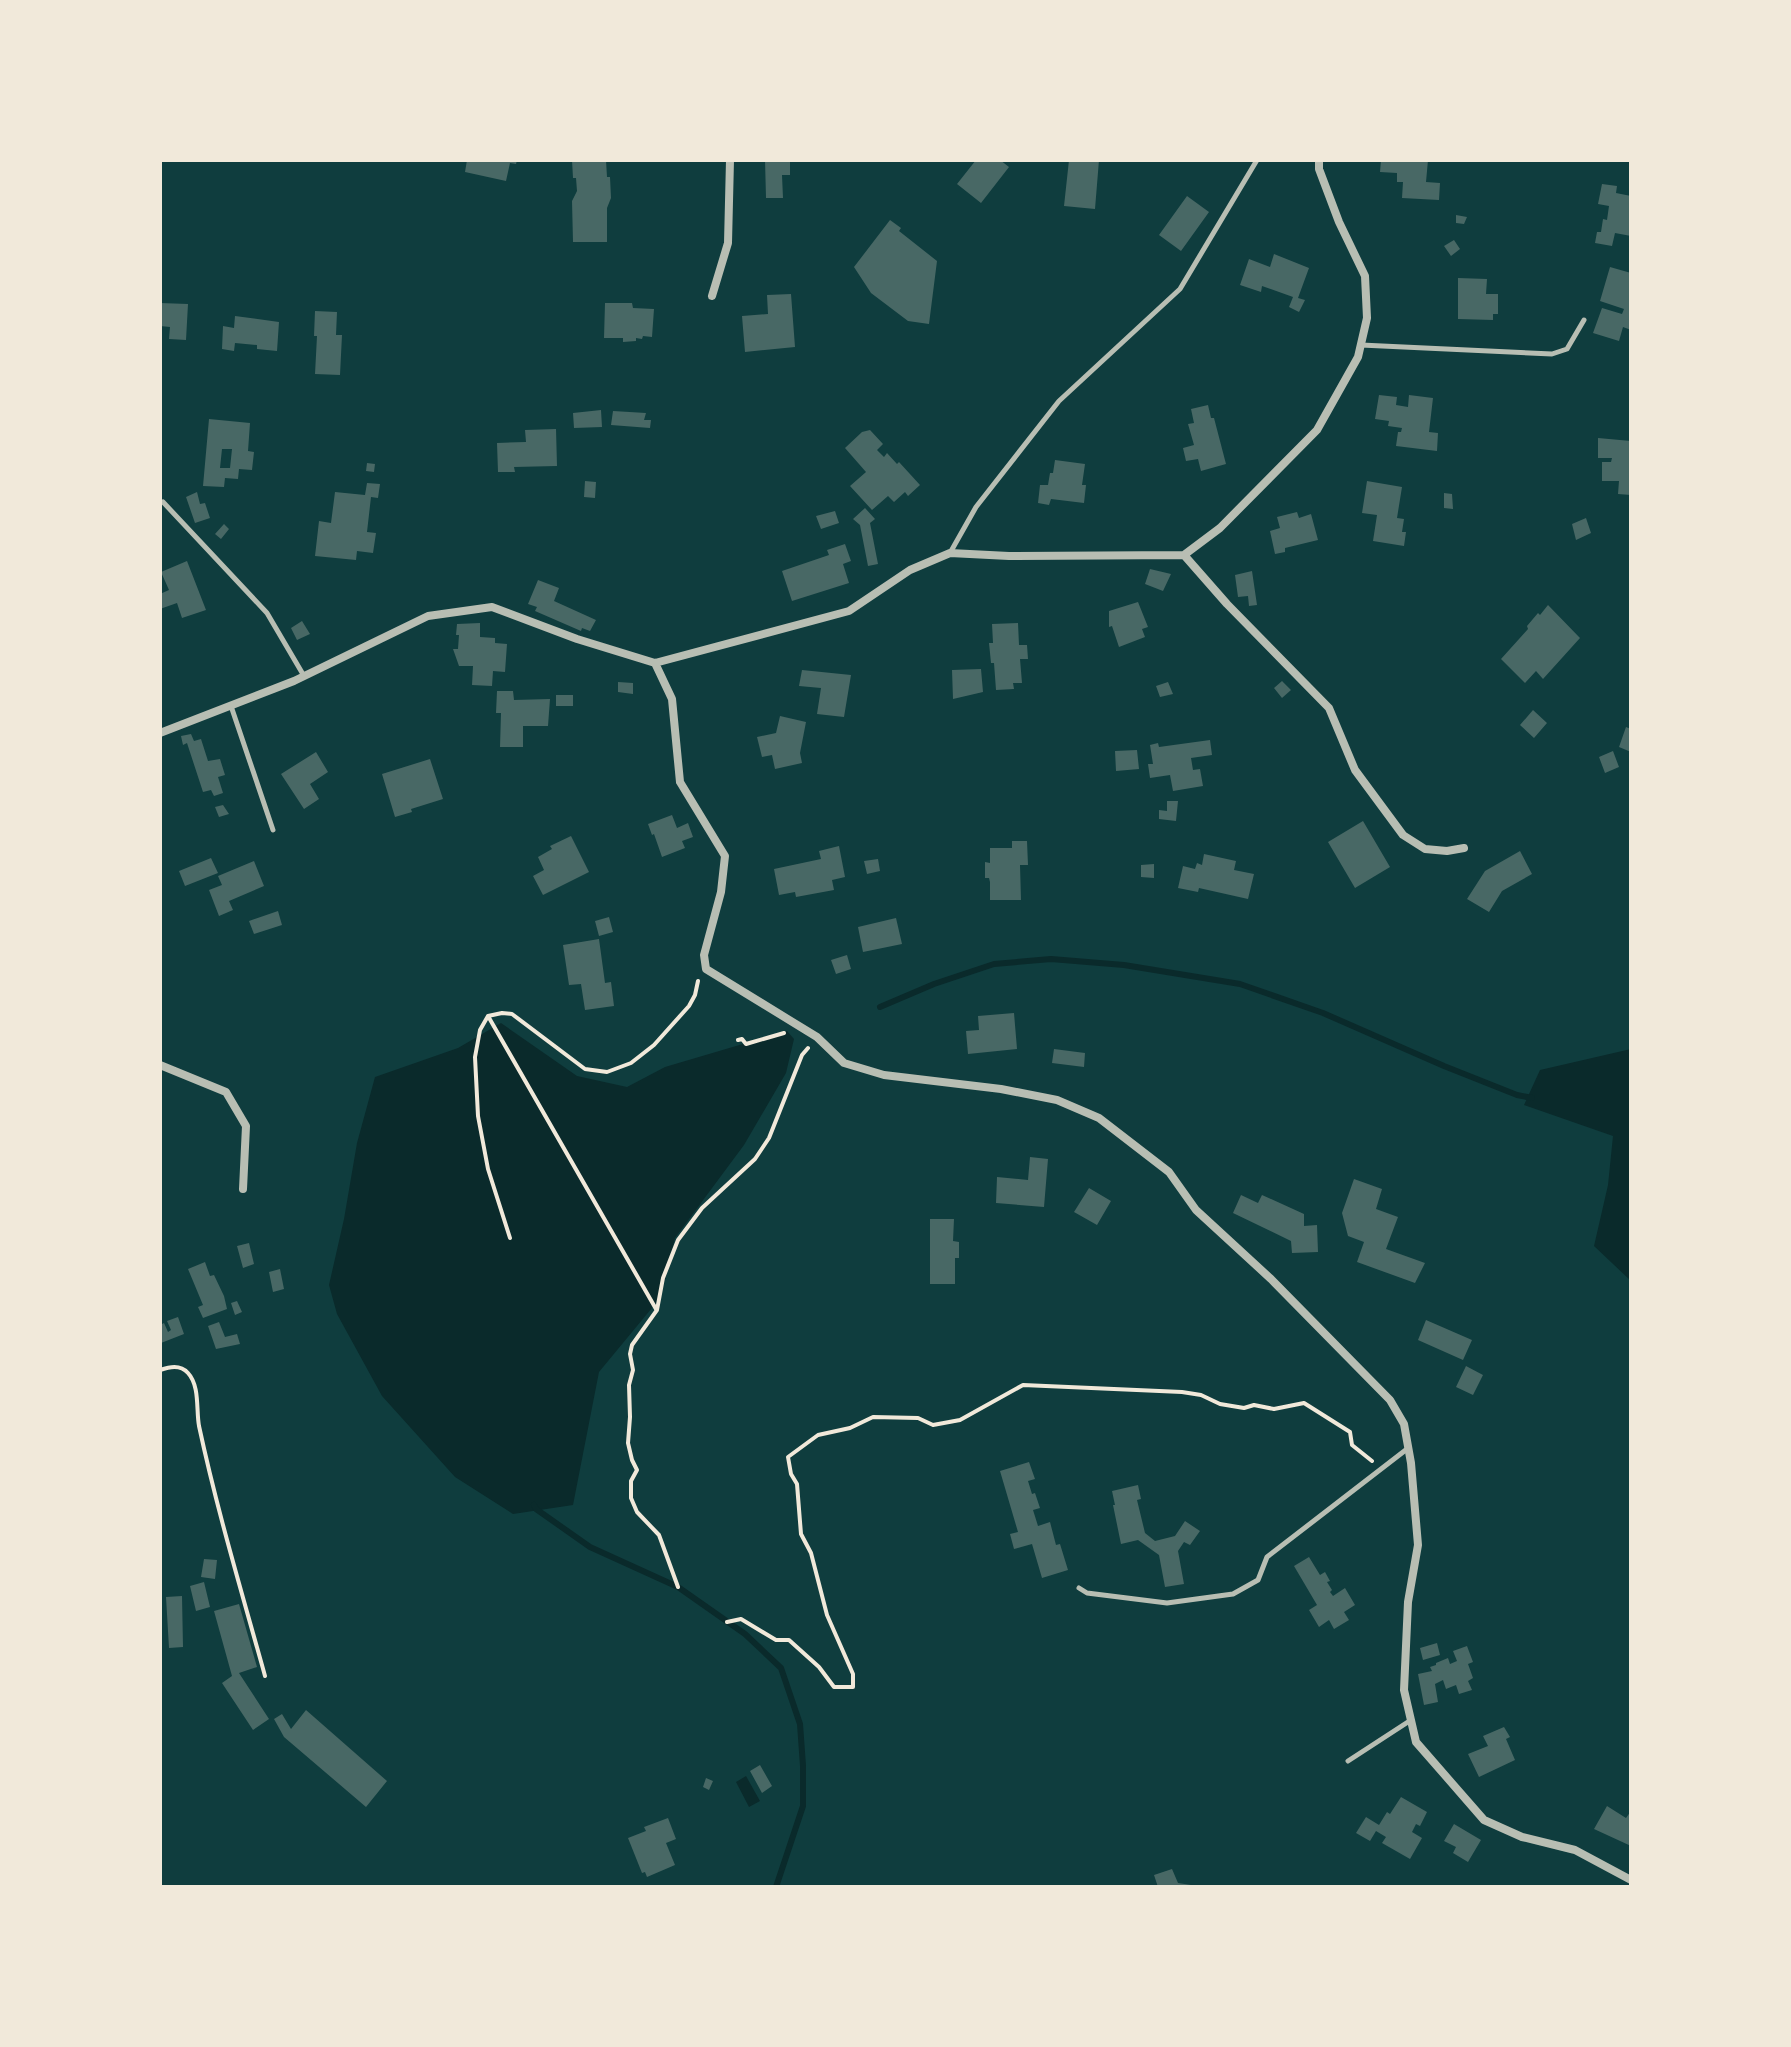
<svg xmlns="http://www.w3.org/2000/svg" width="1791" height="2047" font-family="Roboto,sans-serif">
<rect width="100%" height="100%" fill="#0f3d3e"/>
<path fill="#0a2a2b" d="M501 1023 577 1076 627 1087 665 1067 787 1031 794 1039 786 1073 744 1145 675 1238 661 1297 599 1372 573 1505 513 1514 455 1477 382 1396 337 1314 329 1285 344 1219 357 1143 375 1077 458 1048Z
M1631 1049V1281L1594 1246 1608 1185 1613 1136 1524 1105 1540 1070Z
M746 1776 760 1801 749 1807 736 1782Z"/>
<g fill="none" stroke-linecap="round" stroke-linejoin="round">
<path stroke="#0a2a2b" stroke-width="6" d="M880 1007 934 984 994 964 1051 959 1124 965 1240 984 1323 1013 1444 1066 1517 1095 1532 1098
M534 1505 536 1509 590 1547 678 1587 745 1634 781 1668 800 1724 803 1766V1806L776 1887"/>
</g>
<path fill="#486865" fill-rule="evenodd" d="M467 160H517L516 164 510 163 506 181 465 172Z
M572 160H606L607 177H610L611 198 607 208V242H573L572 201 577 191 576 178H573Z
M765 160H790V175H782L783 198H766Z
M976 160H1000L1009 167 981 203 957 184Z
M1069 160H1099L1095 209 1064 206Z
M1381 160H1428L1426 182 1440 183 1439 200 1402 198 1403 182H1397V173L1380 172Z
M1602 184 1617 186 1616 193 1631 196V236L1615 233 1612 246 1595 243 1597 232H1601L1603 219 1607 220 1609 206 1598 204Z
M1187 196 1209 212 1181 251 1159 235Z
M1456 215 1467 217 1464 224 1456 223Z
M890 220 901 228 899 231 937 261 929 324 908 321 871 293 854 267Z
M1454 240 1460 249 1451 256 1444 246Z
M1274 254 1309 268 1298 298 1305 300 1299 312 1289 307 1293 297 1262 286 1261 292 1240 285 1249 259 1270 267Z
M1610 267 1631 273V330L1623 327 1619 341 1593 333 1602 308 1622 314 1624 309 1600 301Z
M1458 278 1487 279 1486 294H1498V314H1493V320L1458 319Z
M791 294 795 347 745 352 742 316 768 314 767 295Z
M160 303 188 304 186 340 169 339 170 327 160 326Z
M605 303H632L633 308 654 309 652 337 643 336 642 339 636 338V341L623 342V338H604Z
M315 311 337 312 336 335H342L340 375 315 374 317 336H314Z
M235 316 279 322 277 351 257 349V345L235 343 234 351 222 349 223 326 234 328Z
M1379 395 1397 397 1396 405 1408 407 1409 395 1433 398 1429 432 1438 433 1437 451 1396 446 1398 432H1401L1402 428 1388 426 1389 421 1375 419Z
M1208 405 1211 418H1214L1226 464 1201 471 1198 459 1186 461 1183 448 1194 445 1188 424 1194 423 1191 409Z
M601 410 602 427 574 428 573 413Z
M613 411 646 413 644 420H651L650 428 611 425Z
M209 419 250 423 248 451 254 452 252 470 239 469 238 479 225 478 224 487 203 486ZM222 449H232L230 468H220Z
M556 429 557 466 514 467 515 472H498L497 443 526 442 525 430Z
M870 430 883 444 877 450 884 457 887 453 897 464 899 462 920 485 908 496 905 492 894 502 888 496 872 510 850 486 866 472 845 448 862 432Z
M1598 438 1631 441V495L1618 494 1619 481H1602V462H1611L1612 458H1598Z
M1055 460 1085 464 1082 485H1086L1084 503 1051 499 1049 505 1038 503 1040 485H1048L1050 473H1053Z
M367 463 375 464 374 472 366 471Z
M585 481 596 482 595 498 584 497Z
M1367 481 1402 487 1397 518 1404 519 1402 532H1406L1404 546 1373 541 1377 515 1362 513Z
M367 483 380 484 378 498 371 497 367 532 376 533 373 553 357 551 356 560 315 556 319 521 331 523 335 492 365 495Z
M197 492 200 504 205 503 210 518 195 523 186 497Z
M1444 493 1452 494 1453 509 1444 508Z
M865 508 875 519 870 523 878 564 868 566 860 525 853 519Z
M835 511 839 523 821 529 816 516Z
M1297 512 1299 518 1311 514 1318 540 1285 548V552L1275 554 1270 531 1280 528 1277 517Z
M1586 518 1591 533 1576 540 1572 524Z
M224 524 229 529 221 539 215 534Z
M845 544 851 561 843 564 849 583 792 601 782 571 829 555 827 550Z
M187 561 206 610 182 618 177 603 160 609V594L169 590 161 572Z
M1150 569 1171 574 1163 591 1145 584Z
M1252 571 1257 605 1249 606 1248 596 1238 597 1235 575Z
M538 580 559 588 554 601 596 620 590 631 582 628 581 631 535 611 537 607 528 604Z
M1138 602 1148 627 1142 629 1145 637 1119 647 1112 626 1109 627V611Z
M1548 605 1580 638 1543 679 1536 671 1525 683 1501 659 1528 629 1527 626 1538 613 1540 615Z
M302 621 310 634 297 640 291 628Z
M480 623V637L495 638V643L507 644 505 672 493 671 492 686 472 685 473 666H459L453 649H458L459 635H456L457 624Z
M1018 623 1019 645H1027L1028 659H1020L1022 683H1013L1014 689 996 690 994 663H991L989 643H993L992 624Z
M981 669 983 692 953 699 952 670Z
M802 670 851 675 844 717 817 714 821 688 799 686Z
M1282 681 1291 690 1282 698 1274 688Z
M618 682 633 683V694L618 692Z
M1168 682 1173 694 1160 697 1156 686Z
M497 691H513L514 700 550 699 548 726H523V747H500L501 713H496Z
M556 695H573V706H556Z
M1533 710 1547 723 1534 738 1520 725Z
M780 716 806 722 800 753 802 763 775 769 772 755 762 757 757 737 776 733Z
M1626 727 1631 729V752L1619 747Z
M191 734 194 741 201 739 208 761 220 759 225 775 218 777 223 793 214 796 211 790 203 792 187 743 183 745 181 736Z
M1210 740 1212 755 1191 758 1193 770 1200 769 1203 786 1173 791 1170 775 1150 778 1148 764H1153L1150 745 1158 743 1159 747Z
M1137 750 1139 769 1116 771 1115 751Z
M1613 751 1619 767 1605 773 1599 757Z
M316 752 328 772 310 784 319 799 304 809 281 774Z
M430 759 443 799 411 809 412 812 395 817 382 774Z
M1167 801H1178L1176 821 1159 819V810L1167 811Z
M223 805 229 814 219 817 215 807Z
M672 815 677 828 688 823 693 837 682 841 685 848 662 857 654 834 652 835 648 824Z
M1363 821 1390 867 1355 888 1328 842Z
M571 836 589 872 543 895 533 876 544 870 538 857 552 849 550 846Z
M1012 841H1027L1028 865H1020L1021 900H990V882L989 878H985V862L990 863V848H1012Z
M839 846 845 877 832 880 834 890 796 897 795 892 779 895 774 869 821 859 819 851Z
M1520 851 1532 874 1502 891 1489 912 1467 899 1485 871Z
M1204 854 1236 861 1234 870 1254 874 1248 899 1199 888 1198 892 1178 888 1183 866 1195 869 1197 863 1202 865Z
M211 858 218 873 185 886 179 871Z
M878 859 880 871 867 874 864 861Z
M254 861 264 886 229 901 233 910 219 916 209 890 222 885 218 876Z
M1154 864V878L1141 877V865Z
M278 911 282 925 254 934 249 921Z
M609 917 613 932 599 936 595 921Z
M896 918 902 944 863 952 858 927Z
M599 939 605 983 611 982 614 1006 585 1010 581 984 569 985 563 945Z
M847 955 851 969 836 974 831 960Z
M1014 1013 1017 1049 968 1054 966 1031 979 1030 978 1016Z
M1054 1049 1085 1053 1084 1067 1052 1063Z
M1030 1157 1048 1159 1044 1207 996 1203 997 1177 1028 1180Z
M1354 1179 1382 1189 1376 1209 1398 1217 1386 1249 1425 1263 1415 1283 1357 1262 1364 1242 1348 1236 1342 1213Z
M1089 1188 1111 1201 1097 1225 1074 1212Z
M1241 1195 1258 1203 1262 1195 1304 1214V1226L1317 1225 1318 1252 1292 1253 1291 1241 1233 1213Z
M930 1219H954L953 1241 959 1242V1258H955V1284H930Z
M249 1243 254 1264 243 1268 237 1246Z
M205 1262 210 1276 214 1275 224 1296 227 1309 203 1318 198 1307 203 1305 188 1269Z
M280 1269 284 1289 273 1292 269 1272Z
M237 1301 242 1312 235 1315 231 1303Z
M178 1317 184 1334 161 1343 160 1325 164 1323 168 1332 171 1330 167 1321Z
M1426 1320 1472 1340 1463 1360 1418 1340Z
M219 1322 225 1337 237 1334 240 1344 216 1349 208 1326Z
M1466 1366 1483 1375 1473 1395 1456 1387Z
M1029 1462 1035 1479 1028 1481 1032 1494 1035 1493 1040 1508 1033 1510 1038 1526 1050 1522 1056 1545 1060 1544 1068 1570 1042 1578 1032 1544 1014 1549 1010 1534 1018 1532 1000 1471Z
M1138 1485 1141 1499 1137 1500 1145 1533 1155 1541 1175 1536 1185 1521 1200 1531 1190 1545 1184 1542 1178 1551 1184 1584 1165 1587 1159 1555 1138 1540 1121 1544 1113 1505H1115L1112 1491Z
M1309 1557 1320 1575 1325 1572 1330 1581 1327 1582 1332 1590 1330 1592 1333 1596 1345 1588 1355 1605 1344 1612 1349 1620 1334 1629 1329 1620 1319 1627 1309 1610 1317 1605 1294 1566Z
M204 1559 217 1560 215 1579 201 1577Z
M204 1582 210 1607 196 1611 190 1586Z
M182 1596 183 1647 169 1648 166 1597Z
M239 1604 257 1667 239 1673 269 1719 253 1730 222 1683 232 1676 214 1611Z
M1437 1643 1440 1655 1423 1660 1420 1648Z
M1467 1646 1473 1662 1468 1664 1473 1678 1468 1681 1472 1690 1459 1694 1456 1685 1446 1689 1443 1680 1435 1684 1438 1702 1424 1705 1418 1674 1432 1671 1430 1667 1436 1665V1663L1448 1658 1450 1664 1457 1661 1453 1651Z
M306 1710 387 1781 366 1807 284 1737 274 1719 282 1714 291 1729Z
M1504 1727 1510 1737 1506 1739 1515 1760 1479 1777 1468 1754 1488 1746 1483 1736Z
M760 1765 772 1786 762 1793 750 1771Z
M706 1778 713 1781 709 1790 703 1787Z
M1401 1797 1427 1812 1420 1826 1416 1824 1412 1832 1422 1838 1410 1859 1382 1843 1386 1837 1376 1831 1370 1841 1356 1833 1366 1817 1379 1825 1387 1812 1390 1814Z
M1607 1806 1626 1818 1631 1811V1846L1594 1829Z
M668 1818 676 1839 666 1843 675 1865 647 1877 645 1872 642 1873 628 1838 646 1831 644 1827Z
M1454 1824 1481 1840 1468 1862 1453 1853 1456 1847 1444 1841Z
M1172 1869 1178 1883 1191 1885V1887H1158L1154 1875Z"/>
<g fill="none" stroke-linecap="round" stroke-linejoin="round">
<path stroke="#f1e9da" stroke-width="4" d="M488 1016 656 1309
M738 1040 742 1039 746 1044 784 1033
M510 1238 488 1169 478 1116 475 1057 480 1030 488 1016 502 1013 512 1014 585 1069 607 1072 631 1063 654 1045 689 1006 695 995 698 981
M160 1370C169 1367 180 1364 188 1373 200 1386 196 1410 199 1426 217 1510 242 1593 265 1676
M678 1587 659 1535 637 1512 631 1498V1481L637 1470 632 1460 628 1443 630 1417 629 1385 633 1370 630 1354 632 1345 657 1310 663 1278 678 1240 702 1208 755 1159 769 1138 802 1055 808 1048
M727 1622 741 1619 776 1640H789L819 1667 834 1687H853V1674L827 1615 811 1553 801 1534 797 1484 791 1474 788 1457 818 1435 850 1428 873 1417 918 1418 933 1425 960 1420 1023 1385 1182 1392 1201 1395 1220 1404 1244 1408 1254 1405 1274 1409 1304 1403 1350 1432 1352 1445 1372 1461"/>
<path stroke="#b8beb3" stroke-width="5" d="M1361 345 1552 354 1567 349 1584 320
M163 502 267 613 304 676
M950 553 976 507 1059 401 1180 289 1257 160
M231 706 273 830
M1079 1588 1087 1593 1167 1603 1233 1594 1258 1580 1267 1557 1407 1449
M1348 1761 1411 1720"/>
<path stroke="#b8beb3" stroke-width="8" d="M712 296 728 243 730 160
M1184 555 1220 528 1317 430 1358 357 1367 318 1365 276 1339 222 1319 169V160
M655 663 672 699 680 782 725 856 721 892 704 955 706 969 817 1037 844 1063 884 1075 1001 1089 1057 1100 1099 1118 1169 1172 1196 1210 1271 1279 1390 1400 1404 1424 1411 1463 1418 1545 1408 1602 1404 1690 1416 1742 1484 1820 1522 1837 1575 1850 1631 1880
M160 733 294 681 428 616 492 607 577 639 655 663 849 611 910 570 950 553 1009 556 1184 555 1227 604 1329 708 1355 770 1403 835 1425 849 1447 851 1464 848
M160 1065 226 1092 246 1126 243 1189"/>
</g>
<rect width="1791" height="2047" fill="none" stroke="#f1e9da" stroke-width="324"/>
</svg>
